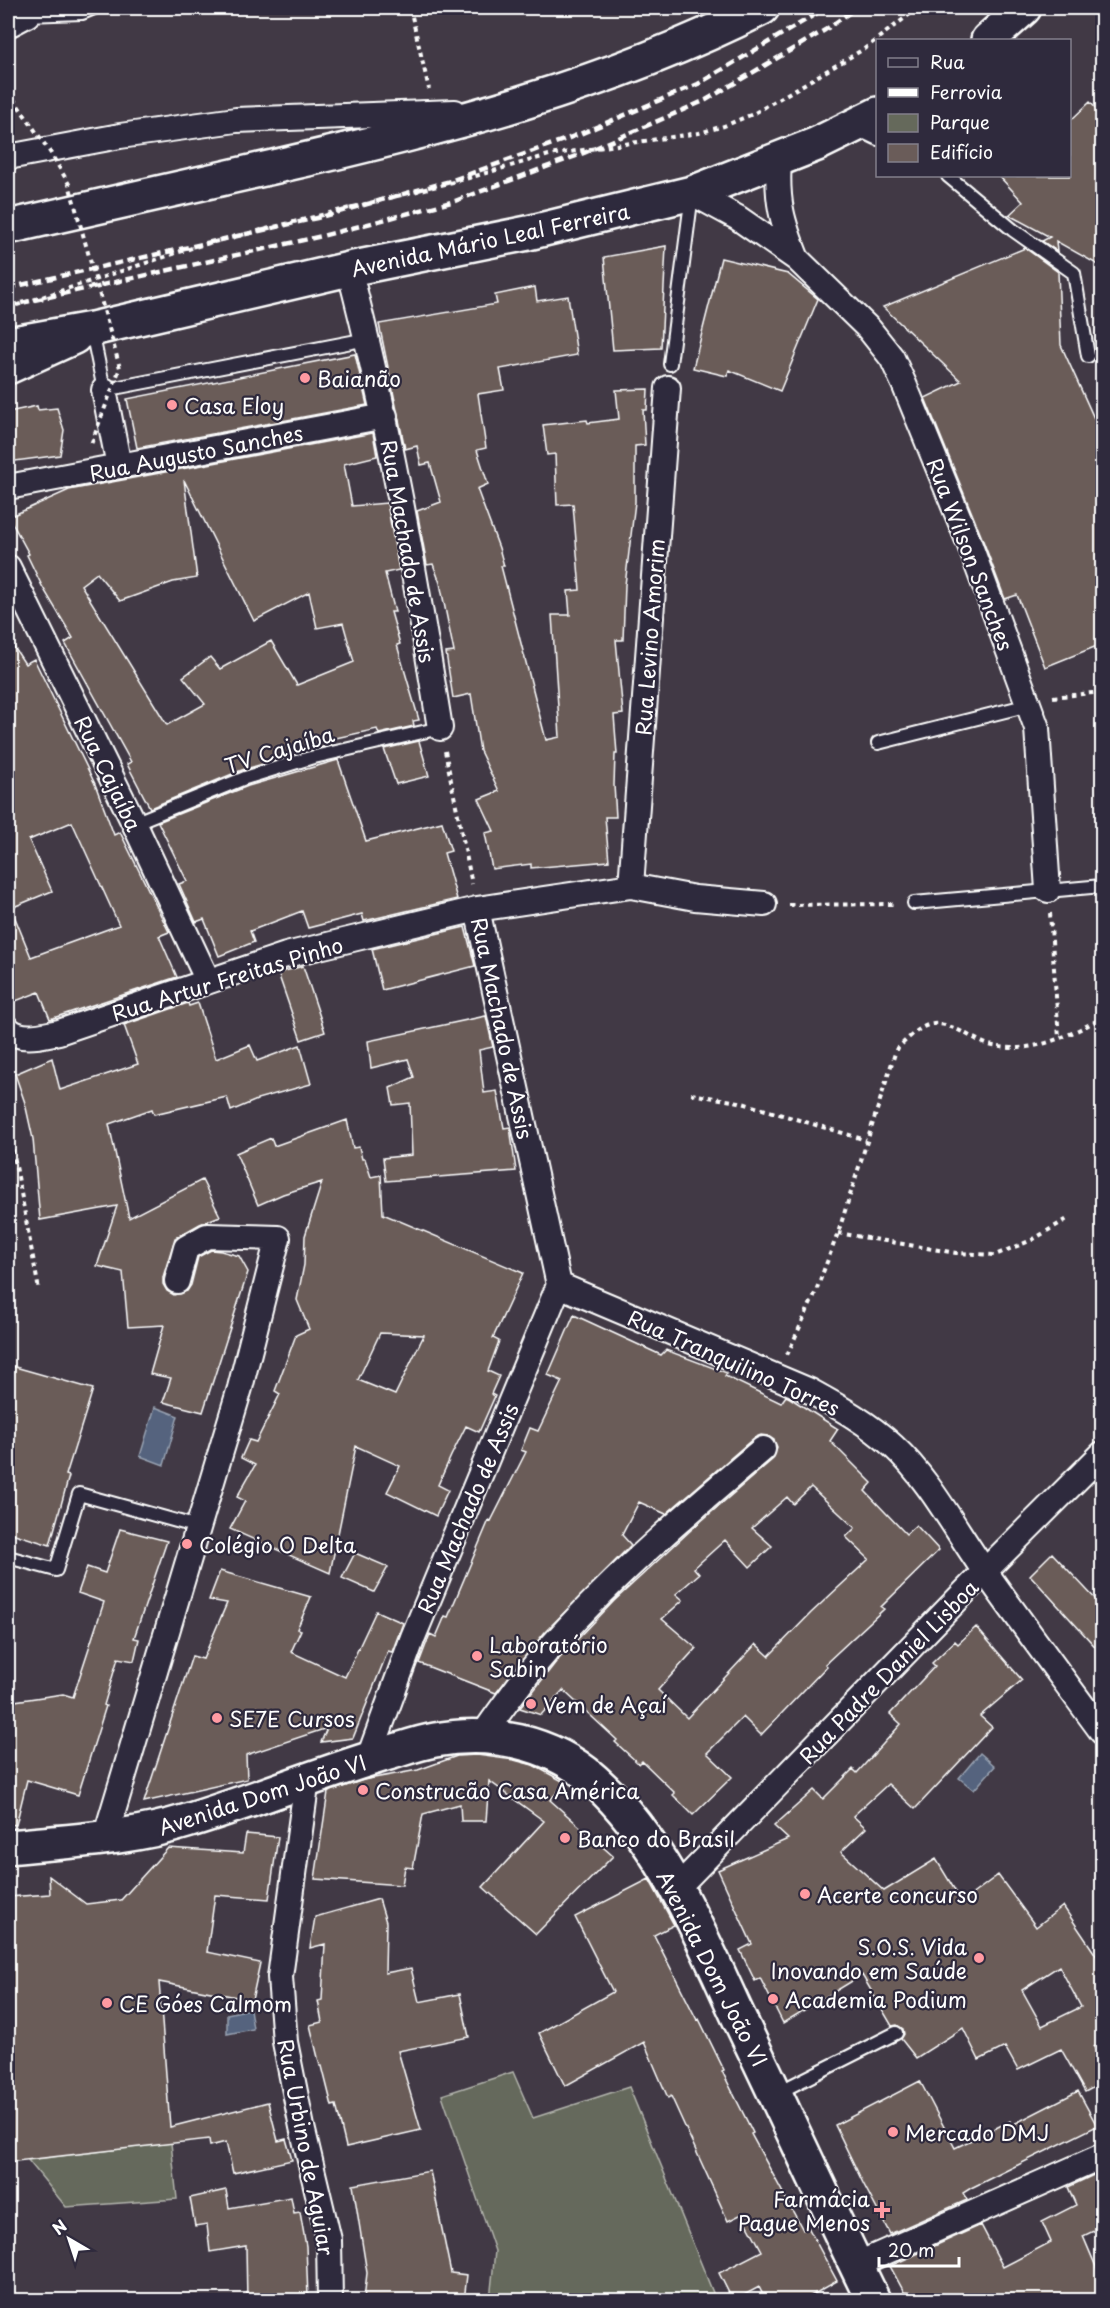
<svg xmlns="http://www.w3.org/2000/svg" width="1110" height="2308" font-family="'Playpen Sans',sans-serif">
<rect width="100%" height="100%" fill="#413945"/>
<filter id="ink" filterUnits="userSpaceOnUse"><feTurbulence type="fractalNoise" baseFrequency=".0167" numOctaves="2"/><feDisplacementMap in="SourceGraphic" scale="12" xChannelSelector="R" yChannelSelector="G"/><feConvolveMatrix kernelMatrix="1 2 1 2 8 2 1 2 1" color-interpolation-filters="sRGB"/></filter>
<g filter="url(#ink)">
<path fill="#65695b" stroke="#b2b4ad" stroke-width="1.5" d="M513 2072 533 2118 629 2087 716 2300H490L495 2251 442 2095Z
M171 2143 177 2199 66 2207 28 2160Z"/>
<path fill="#54647e" stroke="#98a2b2" stroke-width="1.5" d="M155 1407 178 1416 164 1465 140 1456Z
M980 1753 995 1766 974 1790 959 1778Z
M250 2009 253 2029 227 2034V2014Z"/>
<path fill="#6a5c59" stroke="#fff" stroke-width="1.5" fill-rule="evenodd" d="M1090 102 1102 115V267L1056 241 1057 251 1042 241 1050 237 1009 215 1023 202 999 176H1070V121Z
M666 246 661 348 613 350 604 257Z
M1025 248 1058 272 1061 345 1102 436V644L1045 667 1017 595 1005 599 982 538 925 398 961 381 883 307Z
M721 258 788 274 818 299 780 391 729 370 727 376 693 368Z
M535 287 537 301 568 296 577 355 500 369 504 390 478 394 486 448 477 450 488 484 477 489 499 548 504 566H501L546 740 560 737 552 615H570L568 591 580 590 573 504 557 505 555 454 547 455 543 425 587 420 588 423 619 419 616 390 648 389 647 410H643L645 445 635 446V502L625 585 623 640H616L623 714 614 715 617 754H615L614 785 616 817H605L609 861 531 868V864L492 869 485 833 494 831 479 799 499 791 480 751 471 694 453 698 446 653 454 652 440 583 433 564 427 565 417 511 441 502 430 463 421 465 417 446 405 449 379 324 497 304 495 295Z
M355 354 367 405 137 448 127 399Z
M37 406 38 410 57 408 64 430 60 455 8 462V412Z
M373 433 377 456 344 464 352 506 387 503 399 570 385 573 395 612H391L400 644 397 645 419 720 413 721 414 726 379 734 377 729 331 739 333 744 242 770 150 808 127 764 131 762 65 643 73 638 42 586 27 555 29 554 9 517 69 490ZM184 480 254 621 309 592 317 628 343 623 354 662 297 685 271 641 220 669 210 657 183 677 205 704 167 725 81 585 97 573 120 601 173 582 197 578Z
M8 638 25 664 34 659 95 784 114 835 120 832 169 932 159 936 177 977 50 1019 39 992 8 1004ZM72 822 119 925 31 957 11 908 52 891 29 840Z
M419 741 429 776 396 784 384 749Z
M338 760 366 841 442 822 451 851 444 853 457 899 364 921 362 914 308 928 302 911 250 931 254 942 219 956 204 919 196 922 179 884 187 881 158 822 248 786Z
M465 927 475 966 382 990 372 949Z
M303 966 325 1032 301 1040 278 973Z
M188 1003 189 1006 198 1003 216 1059 250 1045 257 1061 300 1045 311 1084 257 1099V1100L231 1111 227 1097 154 1114 152 1109 109 1124 129 1218 202 1180 220 1216 200 1224 175 1238 163 1277V1284L167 1291 174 1295 187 1291 191 1285 198 1257 211 1250 221 1251 239 1256 248 1272 203 1412 163 1402 171 1378 150 1374 164 1325 128 1327 123 1272 97 1266 117 1206 40 1220 33 1139 25 1103 15 1074 52 1058 60 1090 138 1064 124 1025Z
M486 1016 493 1047 479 1050 484 1093 497 1091 504 1128 510 1127 516 1171 386 1181 383 1158 412 1155 410 1103 393 1105 390 1088 414 1077 408 1059 371 1068 368 1041Z
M347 1120 353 1148 359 1147 362 1159H365L371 1177 381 1175 383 1214 523 1273 493 1338 499 1341 488 1371 499 1376 491 1394 495 1396 479 1432 466 1426 451 1456 438 1485 448 1490 436 1516 387 1492 400 1466 356 1446 330 1573 230 1529 245 1501 237 1497 255 1465 241 1458 249 1440 256 1442 280 1394 275 1391 296 1335 309 1329 297 1300 304 1265 305 1236 322 1182 283 1194 258 1205 236 1153 271 1138 274 1146ZM380 1333 424 1335 395 1395 358 1380Z
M574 1315 661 1355 666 1350 727 1373 725 1376 781 1403 786 1396 790 1398 838 1429 830 1441 872 1483 865 1491 906 1534 916 1525 939 1550 881 1607 884 1609 825 1664 827 1666 761 1735 743 1717 707 1753 732 1777 693 1815 673 1795 675 1793 642 1761 639 1764 615 1742 617 1740 563 1690 541 1715 520 1708 556 1662 614 1601 692 1529 773 1459 777 1447 774 1440 768 1436 761 1435 754 1438 666 1514 639 1502 622 1535 631 1545 545 1632 496 1693 419 1663 430 1634 436 1637 445 1616 448 1617 489 1520 491 1521 526 1452 521 1450 530 1428 538 1431 562 1381 548 1375ZM811 1487 855 1528 846 1537 869 1559 811 1613 769 1656 756 1644 687 1718 658 1690 696 1648 662 1619 683 1600 676 1594 699 1574 694 1568 725 1540 750 1567 772 1546 752 1528 787 1497 793 1504Z
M8 1365 93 1389 66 1475 69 1476 50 1545 8 1532Z
M120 1529 167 1541 134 1638 139 1639 134 1661 118 1658 104 1705 106 1706 78 1795 27 1780 16 1825 8 1824V1702L63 1694 73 1697 104 1602 78 1593 87 1567 105 1573Z
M355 1553 388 1567 374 1592 342 1578Z
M1052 1553 1102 1606V1654L1030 1575Z
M220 1571 311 1597 297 1629 301 1630 291 1652 345 1677 376 1611 403 1623 392 1652 388 1651 353 1738 321 1742 327 1728 246 1755 247 1779 144 1802 192 1656 203 1659 227 1603 209 1600Z
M976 1627 1022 1680 980 1716 992 1727 915 1809 888 1784 853 1816 866 1828 841 1852 884 1891 936 1859 962 1902 998 1875 1036 1927 1063 1906 1102 1964V2049L1099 2044 1094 2047 1102 2063V2083L1085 2092 1061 2049 1018 2070 1005 2047 979 2060 963 2028 916 2058 901 2039 904 2034 903 2029 897 2025 892 2026 862 1975 783 2023 760 1978 755 1981 740 1950 752 1944 718 1870 788 1839 774 1826 814 1790 823 1799 853 1769 857 1773 901 1724 890 1714 935 1666 932 1663 955 1641 958 1644ZM1059 1966 1081 2007 1042 2026 1022 1990Z
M477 1755 514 1760 533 1765 566 1783 550 1800 613 1856 536 1934 483 1887 544 1821 489 1781 486 1821H461L460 1804 423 1814 413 1868 405 1867 402 1885 315 1879 328 1792 363 1780 418 1770 457 1756Z
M246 1834 278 1837 269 1899 215 1895 207 1952 260 1963 252 2000 159 1982 170 2127 268 2102 278 2141 286 2139 292 2160 233 2173 226 2142 210 2146 209 2139 8 2162V1897L50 1894 49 1876 86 1904 121 1900 168 1848 243 1853Z
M649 1879 674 1925 654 1935 697 2020 699 2019 724 2070 722 2071 753 2133 751 2134 803 2230 808 2227 837 2281 802 2301H766L759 2287 733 2301 719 2273 762 2251 742 2214 728 2221 671 2096 668 2098 644 2042 565 2086 539 2033 613 1992 575 1917Z
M379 1899 386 1922 385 1973 411 1968 419 2002 460 1994 469 2037 398 2051 421 2130 346 2147 336 2105 332 2106 322 2066H320L310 2025 322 2022 318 2001 322 2000 325 1944 310 1948 315 1917Z
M920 2081 955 2148 1010 2121 1012 2125 1078 2091 1097 2126 971 2188 963 2193 967 2200 890 2234 863 2183 835 2125Z
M430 2171 451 2273 467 2275 464 2301 364 2299 367 2273 353 2185Z
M1102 2171V2227L1083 2236 1102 2281V2301H916L913 2293 904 2292 890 2266 981 2225 1003 2267 1051 2242 1042 2222 1076 2205 1068 2187Z
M226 2190 229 2208 291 2197 294 2213 300 2212 306 2246 308 2297 280 2301H247L246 2246 210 2252 207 2224 195 2226 190 2198Z"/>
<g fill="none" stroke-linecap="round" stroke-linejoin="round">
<defs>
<path id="lane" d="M27 15 82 13 94 8
M857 129 878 139
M948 176 1013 230 1074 273 1088 356
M92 331 104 390 367 339
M670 364 692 194
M878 743 1029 705
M134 823 245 778 310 758 440 728
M914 903 1102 886
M8 1557 56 1570 79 1494 198 1527
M777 2093 896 2033
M907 2300H908"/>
<path id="street" d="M8 25 27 15 32 8
M8 157 120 136 236 120 455 112
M779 160C776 201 782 222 797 259
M692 193 738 218 797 259 869 329 892 358 904 384 969 543 1037 728 1048 890
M349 269C389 421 415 574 440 728
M104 390 119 466
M8 487 385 416
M8 567 134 823 208 981
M631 886 668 388
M8 1029C21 1042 43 1035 59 1032L286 955 477 909 631 886 695 898 764 904
M559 1285 810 1391C839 1407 868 1423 893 1446 927 1477 953 1525 979 1563 1019 1620 1061 1676 1102 1732
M482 1736C505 1704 528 1671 555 1642 619 1571 691 1510 763 1449
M368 1760 413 1637 559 1285 477 909
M307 1779 280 1977 285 2042 302 2127 329 2240 330 2300
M105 1838 240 1388 278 1238 207 1236 186 1248 177 1281
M675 1890 985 1571 1102 1454
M856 2265 1102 2156"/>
<path id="secondary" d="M8 367 74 337
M8 1847C67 1841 130 1839 187 1821 253 1801 316 1775 382 1755 400 1750 417 1743 435 1740 490 1730 550 1741 594 1780 661 1839 701 1936 738 2016 784 2111 827 2206 873 2300"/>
<path id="highway" d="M988 40 1024 8
M8 227C96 207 184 187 273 167 440 129 608 86 762 8
M8 344 92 329 349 269 528 233 692 193 817 144 878 114"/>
</defs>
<use href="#lane" stroke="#fff" stroke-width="16"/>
<use href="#street" stroke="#fff" stroke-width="28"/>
<use href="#secondary" stroke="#fff" stroke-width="38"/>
<use href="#highway" stroke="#fff" stroke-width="38"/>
<path stroke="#fff" stroke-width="4" stroke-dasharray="4.5 4.5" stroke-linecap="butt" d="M410 8 429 89
M8 308 198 246 465 179 549 155 699 133 724 126 753 114 864 49 918 8
M1053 697 1102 692
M445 751 472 884
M789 905 895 904
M1050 913 1059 1038
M691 1094 739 1102 866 1140
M8 1123 39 1290
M838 1233 956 1253 995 1255 1032 1240 1069 1218
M787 1355 814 1296 838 1233 896 1050C905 1041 920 1025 933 1024 952 1022 971 1039 989 1045 996 1047 1008 1048 1016 1048 1047 1047 1075 1032 1102 1018"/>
<use href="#lane" stroke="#2f2a3d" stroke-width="12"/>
<use href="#street" stroke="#2f2a3d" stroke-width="24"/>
<use href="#secondary" stroke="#2f2a3d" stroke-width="33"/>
<use href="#highway" stroke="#2f2a3d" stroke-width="33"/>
<path stroke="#fff" stroke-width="4.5" stroke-dasharray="9 4.5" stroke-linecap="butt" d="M8 288 317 218 450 181 580 134 698 84 826 8
M8 306 322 236 455 201 584 153 706 100 825 30 856 8"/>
<path stroke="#fff" stroke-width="4" stroke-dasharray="4.5 4.5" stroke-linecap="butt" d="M8 91 50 152 69 184 120 368 90 447"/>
</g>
</g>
<g fill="#ff9aa2" stroke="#2f2a3d" stroke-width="2">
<circle cx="305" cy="378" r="6"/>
<circle cx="172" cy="405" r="6"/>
<circle cx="187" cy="1544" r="6"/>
<circle cx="477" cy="1656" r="6"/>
<circle cx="531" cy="1704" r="6"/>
<circle cx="217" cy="1718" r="6"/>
<circle cx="363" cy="1790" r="6"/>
<circle cx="565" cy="1838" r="6"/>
<circle cx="805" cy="1894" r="6"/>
<circle cx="979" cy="1958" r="6"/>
<circle cx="773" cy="1999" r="6"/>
<circle cx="107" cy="2003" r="6"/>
<circle cx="893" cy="2132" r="6"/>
<path d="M879 2201h6v6h6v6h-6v6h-6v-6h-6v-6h6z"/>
</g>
<g text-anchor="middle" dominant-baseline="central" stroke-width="4.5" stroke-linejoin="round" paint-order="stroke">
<g font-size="21" fill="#fff" stroke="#2f2a3d">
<text transform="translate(490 239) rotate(-12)">Avenida Mário Leal Ferreira</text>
<text transform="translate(196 452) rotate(-11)">Rua Augusto Sanches</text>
<text transform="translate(409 551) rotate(80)">Rua Machado de Assis</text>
<text transform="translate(971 554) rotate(69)">Rua Wilson Sanches</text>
<text transform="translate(649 637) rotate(-86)">Rua Levino Amorim</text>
<text transform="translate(279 749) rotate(-17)">TV Cajaíba</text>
<text transform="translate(109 773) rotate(64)">Rua Cajaíba</text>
<text transform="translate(227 978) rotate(-17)">Rua Artur Freitas Pinho</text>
<text transform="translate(503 1028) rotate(78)">Rua Machado de Assis</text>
<text transform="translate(734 1362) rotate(24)">Rua Tranquilino Torres</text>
<text transform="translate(467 1508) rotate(-67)">Rua Machado de Assis</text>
<text transform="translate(888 1671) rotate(-46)">Rua Padre Daniel Lisboa</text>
<text transform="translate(262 1794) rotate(-18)">Avenida Dom João VI</text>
<text transform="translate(713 1968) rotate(63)">Avenida Dom João VI</text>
<text transform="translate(307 2147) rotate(79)">Rua Urbino de Aguiar</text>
</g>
<g font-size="21" fill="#fff" stroke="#2f2a3d" text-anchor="start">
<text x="317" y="378">Baianão</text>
<text x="184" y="405">Casa Eloy</text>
<text x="199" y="1544">Colégio O Delta</text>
<text x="489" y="1644">Laboratório<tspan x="489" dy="24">Sabin</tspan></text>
<text x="543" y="1704">Vem de Açaí</text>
<text x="229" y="1718">SE7E Cursos</text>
<text x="375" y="1790">Construcão Casa América</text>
<text x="577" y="1838">Banco do Brasil</text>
<text x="817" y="1894">Acerte concurso</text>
<text x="967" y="1946" text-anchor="end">S.O.S. Vida<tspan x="967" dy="24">Inovando em Saúde</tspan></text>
<text x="785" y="1999">Academia Podium</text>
<text x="119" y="2003">CE Góes Calmom</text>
<text x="905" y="2132">Mercado DMJ</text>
<text x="870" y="2198" text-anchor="end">Farmácia<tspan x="870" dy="24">Pague Menos</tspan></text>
</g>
</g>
<rect width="1110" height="2308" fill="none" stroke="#2f2a3d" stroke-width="30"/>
<rect x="15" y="15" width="1080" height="2278" fill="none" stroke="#fff" stroke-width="2" filter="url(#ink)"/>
<rect x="876" y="39" width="195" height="138" fill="#2f2a3d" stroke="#827f8b" stroke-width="1.5"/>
<rect x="888" y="58" width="30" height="9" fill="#2f2a3d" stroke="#827f8b" stroke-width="1.5"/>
<text x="930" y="69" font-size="18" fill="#ffffff">Rua</text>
<rect x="888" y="88" width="30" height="9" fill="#ffffff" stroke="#827f8b" stroke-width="1.5"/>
<text x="930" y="99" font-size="18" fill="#ffffff">Ferrovia</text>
<rect x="888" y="114" width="30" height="18" fill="#65695b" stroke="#827f8b" stroke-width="1.5"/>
<text x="930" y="129" font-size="18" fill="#ffffff">Parque</text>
<rect x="888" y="144" width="30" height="18" fill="#6a5c59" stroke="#827f8b" stroke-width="1.5"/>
<text x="930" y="159" font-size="18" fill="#ffffff">Edifício</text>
<g transform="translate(69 2239) rotate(321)" stroke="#2f2a3d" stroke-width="4.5" paint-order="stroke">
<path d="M0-4.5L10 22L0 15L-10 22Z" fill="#ffffff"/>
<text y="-9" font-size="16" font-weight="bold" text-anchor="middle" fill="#ffffff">N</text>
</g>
<path d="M879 2257v9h80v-9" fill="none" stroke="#ffffff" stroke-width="3"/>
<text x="888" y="2257" font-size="18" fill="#ffffff" stroke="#2f2a3d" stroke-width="4.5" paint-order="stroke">20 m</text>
</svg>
